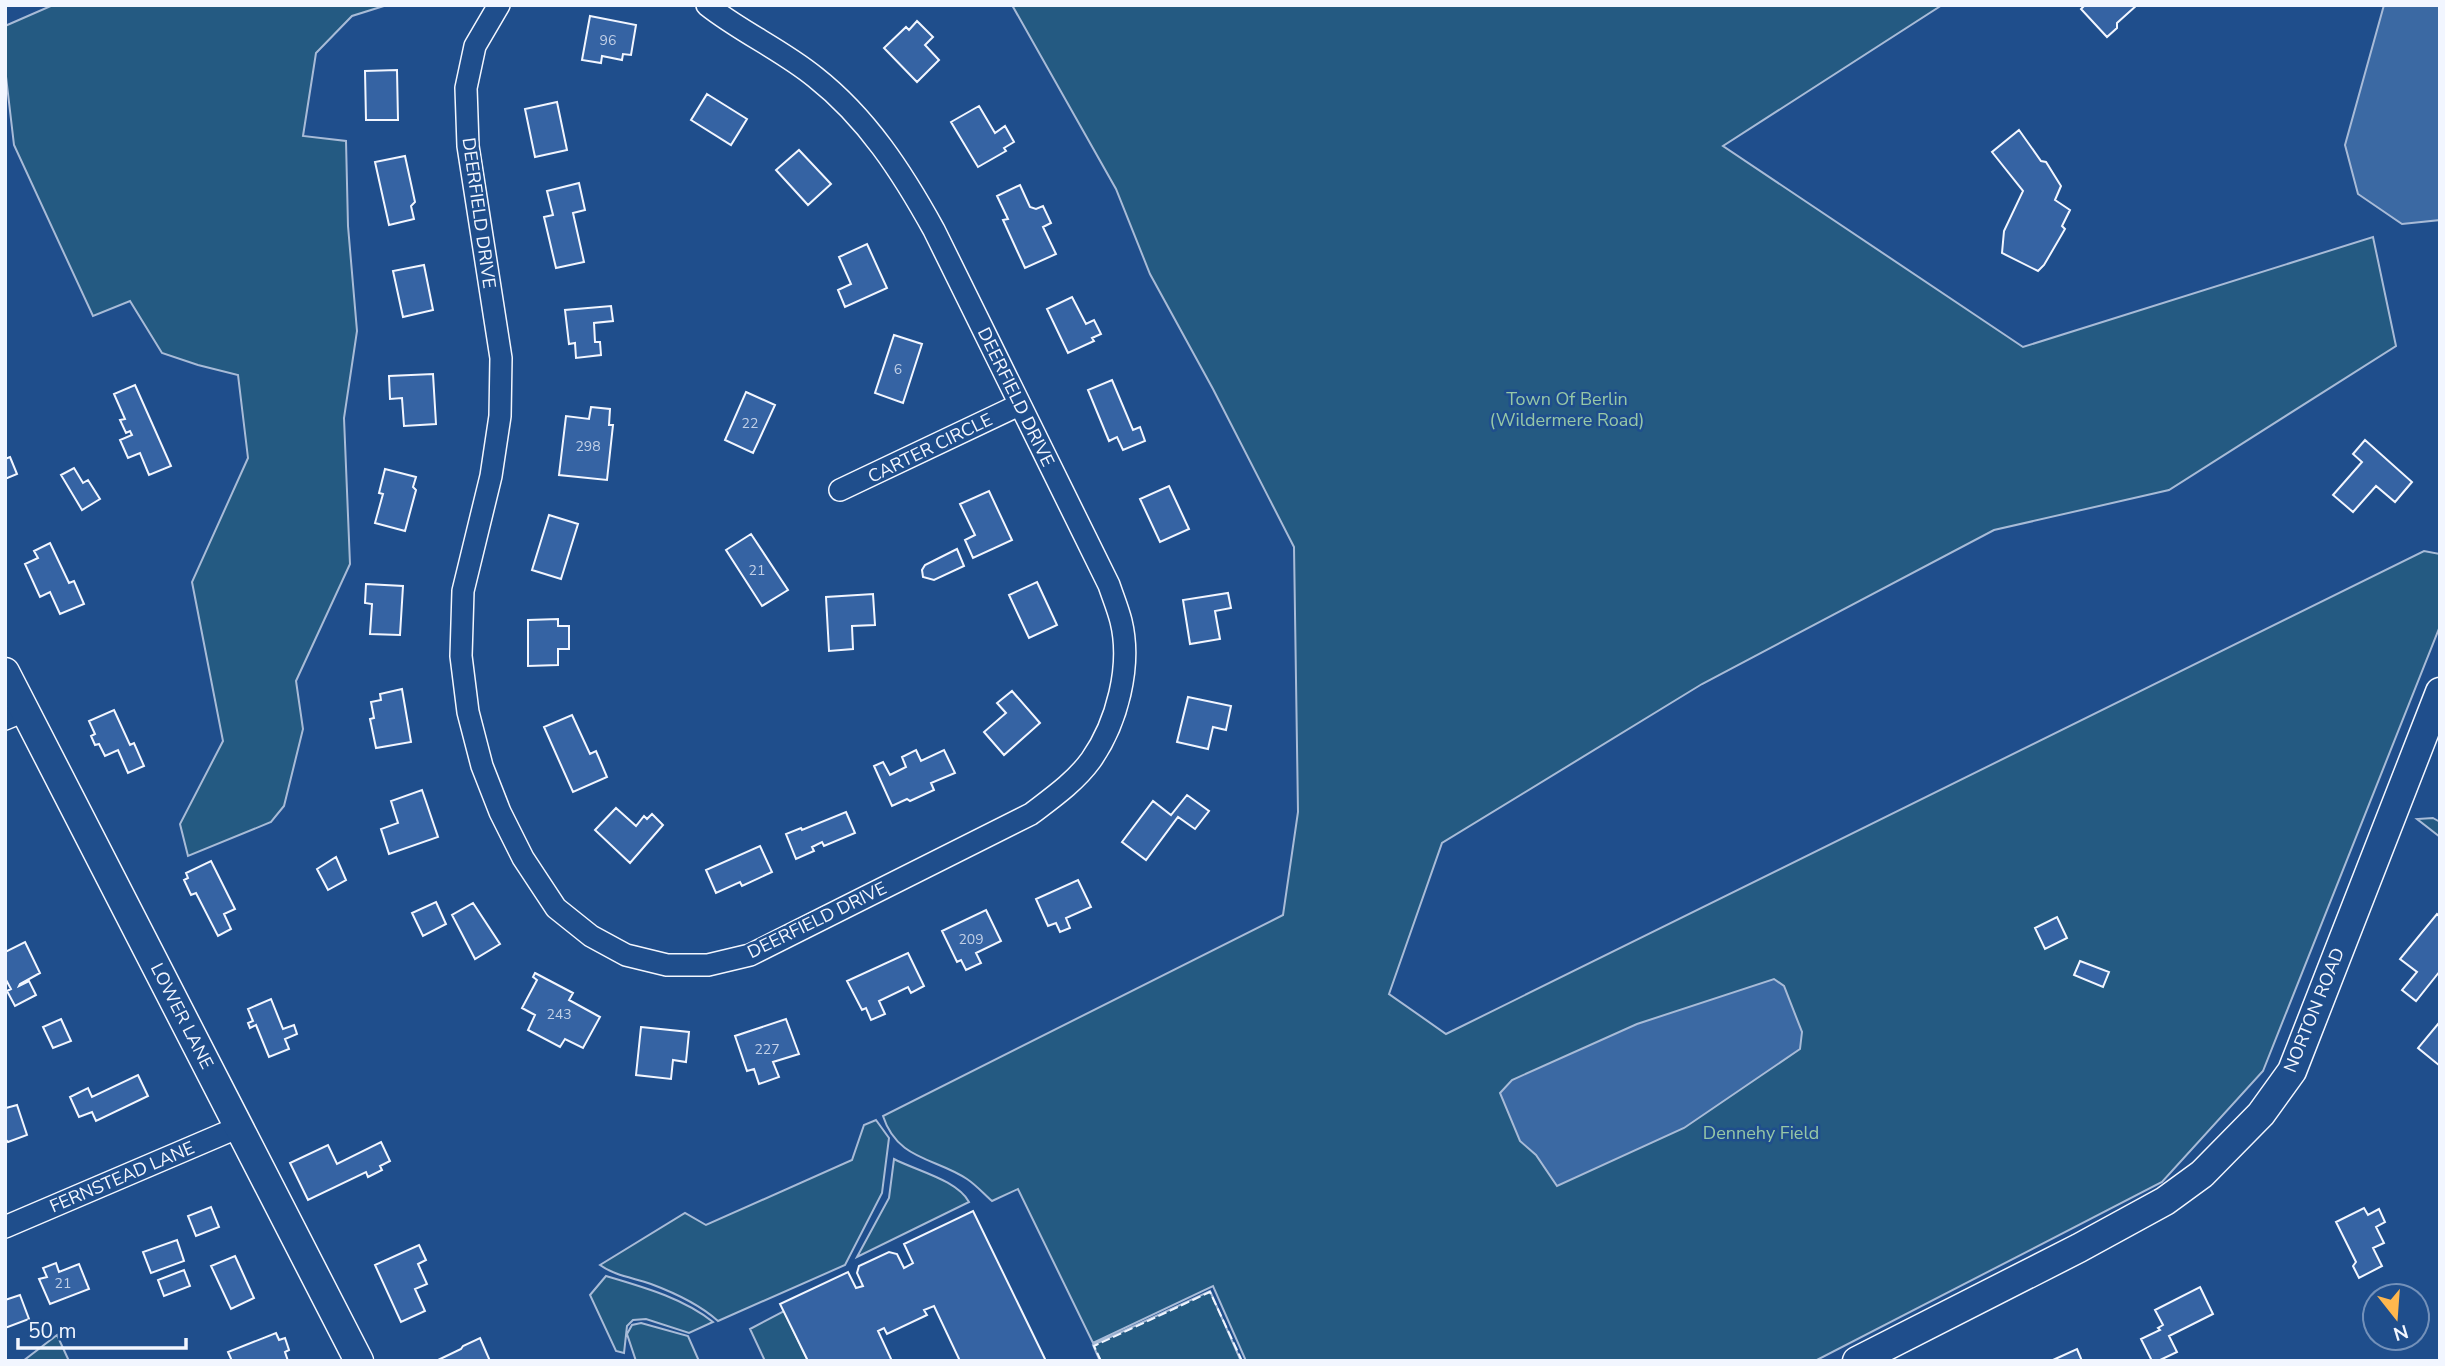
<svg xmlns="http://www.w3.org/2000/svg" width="2445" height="1366" font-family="'Nunito Sans',sans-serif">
<rect width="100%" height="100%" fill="#1f4e8c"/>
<path fill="#245a82" stroke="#a8bbd7" stroke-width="2" d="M53 5H387L352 16 316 53 303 136 346 141 348 226 357 331 344 418 350 564 296 681 303 729 284 806 271 822 188 856 180 824 223 741 192 582 248 458 238 375 198 365 162 353 130 301 93 316 14 145 5 68V26Z
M1012 5H1942L1723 146 2023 347 2373 237 2396 346 2169 490 1994 530 1702 684 1442 843 1389 994 1446 1034 2424 551 2440 554V626L2263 1071 2162 1182 1815 1361H1246L1213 1286 1093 1343 1018 1189 992 1201C984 1194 976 1185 967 1179 936 1158 897 1160 883 1116L1283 915 1298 812 1294 547 1213 389 1150 274 1116 189Z
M2433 818 2440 822V837L2417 819Z
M876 1120 889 1138 882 1193 845 1265 718 1321C699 1304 675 1293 651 1284 635 1278 615 1276 600 1265L685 1213 706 1225 852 1160 864 1125Z
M894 1159C917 1171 957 1180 969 1202L857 1257 889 1198Z
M606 1276C643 1287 683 1298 713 1322L689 1333 646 1319 633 1320 627 1326 624 1353 616 1351 590 1295Z
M1210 1291 1241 1361H1100L1093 1345Z
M784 1311 808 1361H765L750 1329Z
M641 1323 688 1336 699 1361H636L627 1334 632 1325Z
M57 1335 69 1361H23Z"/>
<path fill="#3b69a3" stroke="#a8bbd7" stroke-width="2" d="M2384 5H2440V220L2402 224 2358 194 2345 145Z
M1774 979 1784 986 1802 1032 1800 1049 1684 1128 1557 1186 1536 1155 1520 1141 1500 1093 1512 1080 1637 1024Z"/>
<path fill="#3563a3" stroke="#f2f6ff" stroke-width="2" d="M2085 5H2137L2117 23V28L2107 37 2081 9Z
M590 16 636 25 631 55 623 54 622 60 602 56 601 63 582 60Z
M917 21 933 37 925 45 939 60 917 82 884 48 906 27 909 30Z
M397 70 398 120H366L365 71Z
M707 94 747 119 731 145 691 120Z
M557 102 567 150 535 157 525 109Z
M979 106 995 133 1005 126 1014 142 1004 148 1006 151 978 167 951 122Z
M2019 130 2041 161 2046 162 2061 186 2055 200 2070 210 2062 226 2065 229 2044 265 2038 271 2002 253 2004 231 2023 191 1992 152Z
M799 150 831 184 808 205 776 170Z
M405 156 415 202 411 206 414 219 389 225 375 162Z
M579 183 585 210 573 213 584 262 556 268 544 217 553 215 547 191Z
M1020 185 1030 207 1036 209 1043 206 1051 223 1043 227 1056 254 1025 268 1003 220 1008 219 997 196Z
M867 244 887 288 845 307 838 290 851 284 839 257Z
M424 265 433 310 403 317 393 271Z
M1072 297 1086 324 1094 320 1101 334 1092 338 1094 341 1068 353 1047 309Z
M611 306 613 321 594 323 595 342H600L601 355 576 358 575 343 569 344 565 310Z
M894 335 922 344 903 403 875 393Z
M433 374 436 424 404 426 402 398 390 399 389 376Z
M1112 380 1133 430 1140 427 1145 441 1123 450 1117 437 1109 441 1088 390Z
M135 385 171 466 149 475 140 453 128 458 120 440 132 435 130 431 126 433 120 420 125 419 114 394Z
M746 392 775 405 753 453 725 440Z
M591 407 610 409 609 425H613L607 480 559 475 566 416 589 419Z
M2365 440 2412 482 2395 502 2376 486 2353 512 2333 495 2362 462 2353 454Z
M10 457 17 474 5 479V459Z
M74 468 83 483 88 480 100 499 82 510 61 475Z
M385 469 416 477 413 487 416 490 405 531 375 523 383 494 379 493Z
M1169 486 1189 529 1160 542 1140 499Z
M989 491 1012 540 973 558 965 540 975 535 960 504Z
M549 515 578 524 561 579 532 570Z
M751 534 788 590 762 606 726 550Z
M50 543 69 583 74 581 84 604 60 614 50 592 40 597 25 564 38 558 34 551Z
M957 549 964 566 934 580 923 577 922 570 925 565Z
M1037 582 1057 625 1029 638 1009 595Z
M366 584 403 586 400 635 370 634 372 604 365 603Z
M1228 593 1231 608 1215 611 1220 639 1190 644 1183 600Z
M873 594 875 625 852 626 853 649 829 651 826 597Z
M558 619V626H569V649H558V665L528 666V620Z
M402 689 411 742 376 748 370 719 374 718 371 702 381 700 380 694Z
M1012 691 1040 723 1004 755 984 732 1006 713 997 703Z
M1188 697 1231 706 1226 730 1213 727 1208 749 1177 742Z
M114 710 130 745 134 743 144 766 128 773 118 750 105 756 99 744 95 745 91 736 95 734 89 721Z
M572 715 590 754 596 751 607 777 573 792 544 727Z
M916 750 921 761 944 750 955 773 931 783 934 790 910 801 907 799 892 806 874 766 883 762 890 775 906 767 902 757Z
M422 790 438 837 389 854 381 829 398 823 391 801Z
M1187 795 1209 811 1195 829 1178 817 1146 860 1122 842 1153 801 1171 815Z
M616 808 636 826 644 816 647 819 652 814 663 825 630 863 595 830Z
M846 812 855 833 824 846 822 842 812 847 814 851 796 859 786 834 801 828 802 830Z
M760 846 772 872 742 886 740 882 716 893 706 870Z
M336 857 346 880 328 890 317 869Z
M211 861 235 909 224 914 231 929 218 936 196 893 191 895 184 880 188 878 186 873Z
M1078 880 1091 907 1066 918 1070 928 1060 932 1056 923 1048 926 1036 899Z
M436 902 446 924 423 936 412 913Z
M473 903 500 944 475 959 452 915Z
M986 910 1001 941 976 953 981 963 966 970 961 960 957 962 942 931Z
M2437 914 2440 917V971L2416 1001 2402 990 2417 972 2400 959Z
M2057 917 2067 938 2045 949 2035 928Z
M25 942 40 973 20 984 19 986 29 981 36 995 15 1006 7 991 11 989 5 978V952Z
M908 953 924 986 911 993 908 987 879 1001 885 1014 871 1020 866 1008 862 1010 847 981Z
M2080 961 2109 972 2103 987 2074 975Z
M535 973 573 993 569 1000 600 1017 583 1048 565 1039 560 1047 528 1030 535 1015 522 1008 537 980 533 977Z
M271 999 283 1029 294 1025 297 1034 285 1039 289 1049 269 1057 256 1025 250 1028 248 1023 253 1021 248 1009Z
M61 1019 71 1041 53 1048 43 1027Z
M786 1019 799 1054 773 1062 779 1077 759 1084 754 1069 747 1071 735 1036Z
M2438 1024 2440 1026V1066L2418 1048Z
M641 1027 689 1032 686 1062 673 1060 671 1079 636 1075Z
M138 1075 148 1096 96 1121 92 1112 79 1117 70 1097 88 1088 92 1097Z
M5 1105 6 1108 17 1105 27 1135 8 1142 5 1139Z
M381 1142 390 1161 380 1166 382 1170 368 1177 366 1172 308 1200 290 1163 328 1145 337 1164Z
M211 1207 219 1227 196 1236 188 1216Z
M2364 1208 2368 1215 2379 1209 2385 1222 2376 1227 2384 1243 2373 1248 2382 1266 2359 1278 2353 1266 2356 1262 2336 1222Z
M973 1211 1046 1361H960L934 1306 924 1310 927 1315 887 1334 884 1328 878 1331 892 1361H808L780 1304 848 1272 856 1288 863 1286 857 1273 859 1266 889 1252 897 1254 904 1268 913 1263 904 1244Z
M177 1240 184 1261 151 1273 143 1252Z
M419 1245 426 1260 418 1264 427 1284 415 1289 425 1311 401 1322 375 1265Z
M235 1256 254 1298 231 1309 211 1266Z
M56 1263 59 1272 79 1264 89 1289 50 1304 39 1279 47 1277 43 1268Z
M184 1270 190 1286 164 1296 158 1280Z
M2200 1287 2213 1314 2169 1336 2177 1352 2158 1361H2152L2141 1339 2160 1330 2158 1328 2163 1325 2155 1310Z
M20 1295 29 1319 5 1328V1300Z
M276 1333 279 1340 285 1338 289 1350 285 1352 288 1361H232L228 1352Z
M480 1338 490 1361H436L461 1349 463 1346Z
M2077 1349 2082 1361H2053V1360Z"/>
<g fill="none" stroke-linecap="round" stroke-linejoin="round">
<defs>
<path id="street" d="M499 5 475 46 466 88 468 146 501 358 500 416 491 476 463 591 461 656 468 712 482 766 500 812 523 858 556 908 591 936 626 955 667 965H708L750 955 1031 814C1052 798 1075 782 1091 760 1117 723 1132 666 1121 621 1118 609 1113 597 1109 585L934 230C902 172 867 118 815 77 782 50 741 32 707 5
M840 490 1019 405
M5 719 24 711
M5 1227 239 1127"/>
<path id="secondary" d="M5 672 359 1361
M1857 1361 2079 1248 2165 1201 2202 1174 2261 1114 2292 1071 2440 692"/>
</defs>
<use href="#street" stroke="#f2f6ff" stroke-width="24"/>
<use href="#secondary" stroke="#f2f6ff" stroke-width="31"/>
<use href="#street" stroke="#1f4e8c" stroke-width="21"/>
<use href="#secondary" stroke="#1f4e8c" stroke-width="28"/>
<path stroke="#f2f6ff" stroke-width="2" stroke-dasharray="9 3.5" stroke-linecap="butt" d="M1101 1361 1094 1346 1210 1292 1242 1361"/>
</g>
<g text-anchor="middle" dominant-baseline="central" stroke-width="5" stroke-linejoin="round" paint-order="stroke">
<g font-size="14" fill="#c3d1e8">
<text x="608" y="40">96</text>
<text x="898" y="369">6</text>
<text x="750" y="423">22</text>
<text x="588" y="446">298</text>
<text x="757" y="570">21</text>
<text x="971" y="939">209</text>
<text x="559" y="1014">243</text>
<text x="767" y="1049">227</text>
<text x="63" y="1283">21</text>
</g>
<g font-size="18" fill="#f2f6ff" stroke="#1f4e8c">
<text transform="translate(479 213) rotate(82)">DEERFIELD DRIVE</text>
<text transform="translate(1016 397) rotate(64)">DEERFIELD DRIVE</text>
<text transform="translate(930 448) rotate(-26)">CARTER CIRCLE</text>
<text transform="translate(817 920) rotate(-26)">DEERFIELD DRIVE</text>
<text transform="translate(2314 1010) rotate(-68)">NORTON ROAD</text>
<text transform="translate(182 1016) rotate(63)">LOWER LANE</text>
<text transform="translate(122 1177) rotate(-23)">FERNSTEAD LANE</text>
</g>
<g font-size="18" fill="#97c8a6" stroke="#1f4e8c">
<text x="1567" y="399">Town Of Berlin<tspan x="1567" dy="21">(Wildermere Road)</tspan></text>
<text x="1761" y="1133">Dennehy Field</text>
</g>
</g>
<rect width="2445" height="1366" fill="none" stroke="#f2f6ff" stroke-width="14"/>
<g transform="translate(2396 1317) rotate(163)"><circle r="33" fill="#1f4e8c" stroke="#7391ba" stroke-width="2"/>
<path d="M0-5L12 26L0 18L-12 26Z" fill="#ffb74d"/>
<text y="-10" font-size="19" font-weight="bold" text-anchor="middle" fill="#f2f6ff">N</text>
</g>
<path d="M18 1338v10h168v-10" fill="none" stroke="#f2f6ff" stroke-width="3.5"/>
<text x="28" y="1338" font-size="21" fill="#f2f6ff" stroke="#1f4e8c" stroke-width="5" paint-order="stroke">50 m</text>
</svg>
